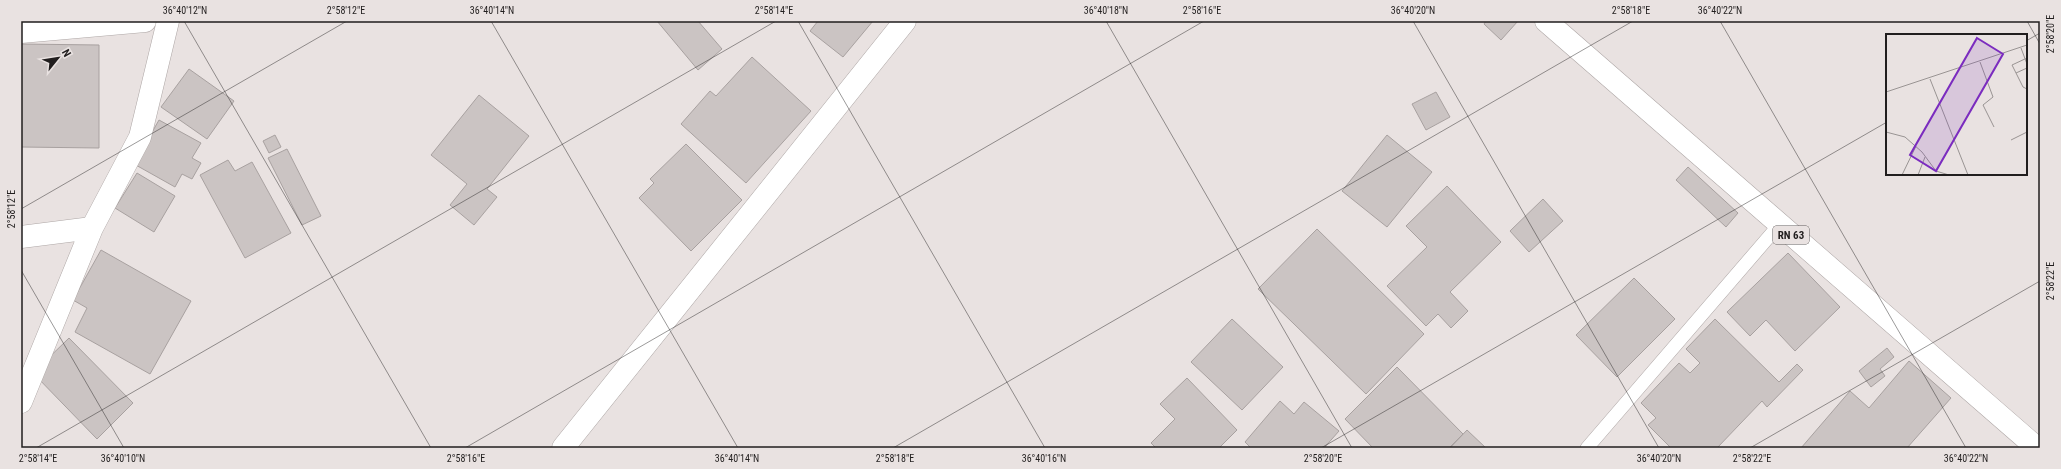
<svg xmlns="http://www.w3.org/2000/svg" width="2061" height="469" font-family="'Roboto Condensed',sans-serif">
<rect width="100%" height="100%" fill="#e9e2e1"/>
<path fill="#cbc4c3" stroke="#a8a1a0" d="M657 21H698L722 49 698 70Z
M818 21H873L843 57 810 31Z
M1486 21H1518L1501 40 1484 24Z
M21 44 99 45V148L21 147Z
M752 57 811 111 746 183 681 124 710 91 716 96Z
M189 69 234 101 207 139 161 107Z
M1436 92 1450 117 1426 130 1412 104Z
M479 95 529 136 487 189 497 197 474 225 450 205 467 184 431 155Z
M159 120 201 143 192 158 201 163 192 179 182 174 175 187 134 164Z
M275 135 281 147 269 153 263 141Z
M1387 135 1432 172 1387 227 1342 191Z
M686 144 742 200 691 251 639 198 654 183 650 179Z
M287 149 321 216 302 225 268 158Z
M228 160 235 171 252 162 291 233 245 258 200 175Z
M1688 167 1738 213 1726 227 1676 180Z
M137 173 175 196 154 232 115 208Z
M1447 186 1501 242 1450 292 1468 311 1451 328 1438 314 1426 326 1387 286 1427 247 1406 226Z
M1543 199 1563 221 1529 252 1510 231Z
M1317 229 1424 334 1366 394 1258 289Z
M101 250 191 301 150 374 75 332 87 308 73 300Z
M1788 253 1840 307 1795 351 1766 320 1750 336 1727 312Z
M1634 278 1675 319 1617 377 1576 335Z
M1232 319 1283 367 1242 410 1191 362Z
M1715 319 1779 382 1797 364 1803 370 1767 407 1762 401 1717 448H1671L1648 425 1656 418 1641 403 1679 363 1690 373 1700 363 1686 349Z
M69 338 133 403 97 439 33 373Z
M1887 348 1894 357 1880 369 1885 376 1871 387 1859 371Z
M1909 361 1951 398 1907 448H1801L1850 391 1869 408Z
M1397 367 1463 434 1449 448H1373L1345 419Z
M1187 378 1237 430 1219 448H1156L1151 443 1175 419 1160 404Z
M1280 401 1294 414 1304 402 1339 431 1324 448H1251L1245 442Z
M1467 430 1486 448H1450Z"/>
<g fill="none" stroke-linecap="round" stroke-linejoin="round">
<defs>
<path id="lane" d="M1587 448 1779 225"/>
<path id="street" d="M21 32 145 21
M21 237 92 228
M21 402 92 228 140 137 168 21
M563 448 905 21"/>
<path id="primary" d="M1546 21 2037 448"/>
</defs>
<use href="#lane" stroke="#aea7a6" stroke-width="14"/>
<use href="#street" stroke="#aea7a6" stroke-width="23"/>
<use href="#primary" stroke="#aea7a6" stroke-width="23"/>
<use href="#lane" stroke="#fff" stroke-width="13"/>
<use href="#street" stroke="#fff" stroke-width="22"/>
<use href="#primary" stroke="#fff" stroke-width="22"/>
</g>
<path fill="none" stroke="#211e1e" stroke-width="1" stroke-opacity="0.45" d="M184 21 431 448M491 21 738 448M798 21 1045 448M1106 21 1352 448M1413 21 1659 448M1720 21 1966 448M2027 21 2040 44M2026 41 2040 33M21 209 347 21M21 270 124 448M36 448 776 21M465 448 1204 21M893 448 1633 21M1321 448 1887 122M1750 448 2040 281"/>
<g text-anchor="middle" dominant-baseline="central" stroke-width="3" stroke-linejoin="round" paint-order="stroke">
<rect fill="#e9e2e1" stroke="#5d5958" stroke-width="1" x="1773" y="226" width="36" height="18" rx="3"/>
<g font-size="11" font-weight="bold" fill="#211e1e">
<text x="1791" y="235">RN 63</text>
</g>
</g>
<g transform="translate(1886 34)">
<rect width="141" height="141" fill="#e9e2e1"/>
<path fill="none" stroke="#999493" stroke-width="1" d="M135 14 141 30M141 24 126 31 137 53 141 55M94 28 107 63 97 71 108 93M130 39 141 34M44 45 82 141M0 58 141 11M0 98 19 103 36 118 50 137 63 141M125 106 141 98M16 141 30 112M32 141 39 123"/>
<path fill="#7b2cbf" fill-opacity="0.15" stroke="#7b2cbf" stroke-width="2" d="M91 4 117 20 50 137 24 121Z"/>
<rect width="141" height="141" fill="none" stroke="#211e1e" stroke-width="2"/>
</g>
<rect width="2061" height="469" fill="none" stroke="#e9e2e1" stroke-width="44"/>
<g transform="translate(58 58) rotate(60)" stroke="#e9e2e1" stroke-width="3" paint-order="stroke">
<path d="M0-3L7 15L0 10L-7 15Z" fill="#211e1e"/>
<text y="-6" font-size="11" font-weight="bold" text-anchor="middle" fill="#211e1e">N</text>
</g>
<rect x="22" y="22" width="2017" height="425" fill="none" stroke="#211e1e" stroke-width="1.5"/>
<g font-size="10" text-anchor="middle" fill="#211e1e">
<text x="185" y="14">36°40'12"N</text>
<text x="346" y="14">2°58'12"E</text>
<text x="492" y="14">36°40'14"N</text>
<text x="774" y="14">2°58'14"E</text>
<text x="1106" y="14">36°40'18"N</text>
<text x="1202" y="14">2°58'16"E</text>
<text x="1413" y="14">36°40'20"N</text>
<text x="1631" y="14">2°58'18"E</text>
<text x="1720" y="14">36°40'22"N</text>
<text transform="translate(2050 34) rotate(-90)" y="4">2°58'20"E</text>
<text transform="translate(11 209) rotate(-90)" y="4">2°58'12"E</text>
<text transform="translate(2050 281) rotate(-90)" y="4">2°58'22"E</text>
<text x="38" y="462">2°58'14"E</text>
<text x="123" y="462">36°40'10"N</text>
<text x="466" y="462">2°58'16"E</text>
<text x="737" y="462">36°40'14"N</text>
<text x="895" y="462">2°58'18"E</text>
<text x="1044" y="462">36°40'16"N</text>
<text x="1323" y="462">2°58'20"E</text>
<text x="1659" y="462">36°40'20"N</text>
<text x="1752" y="462">2°58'22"E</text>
<text x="1966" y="462">36°40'22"N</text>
</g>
</svg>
